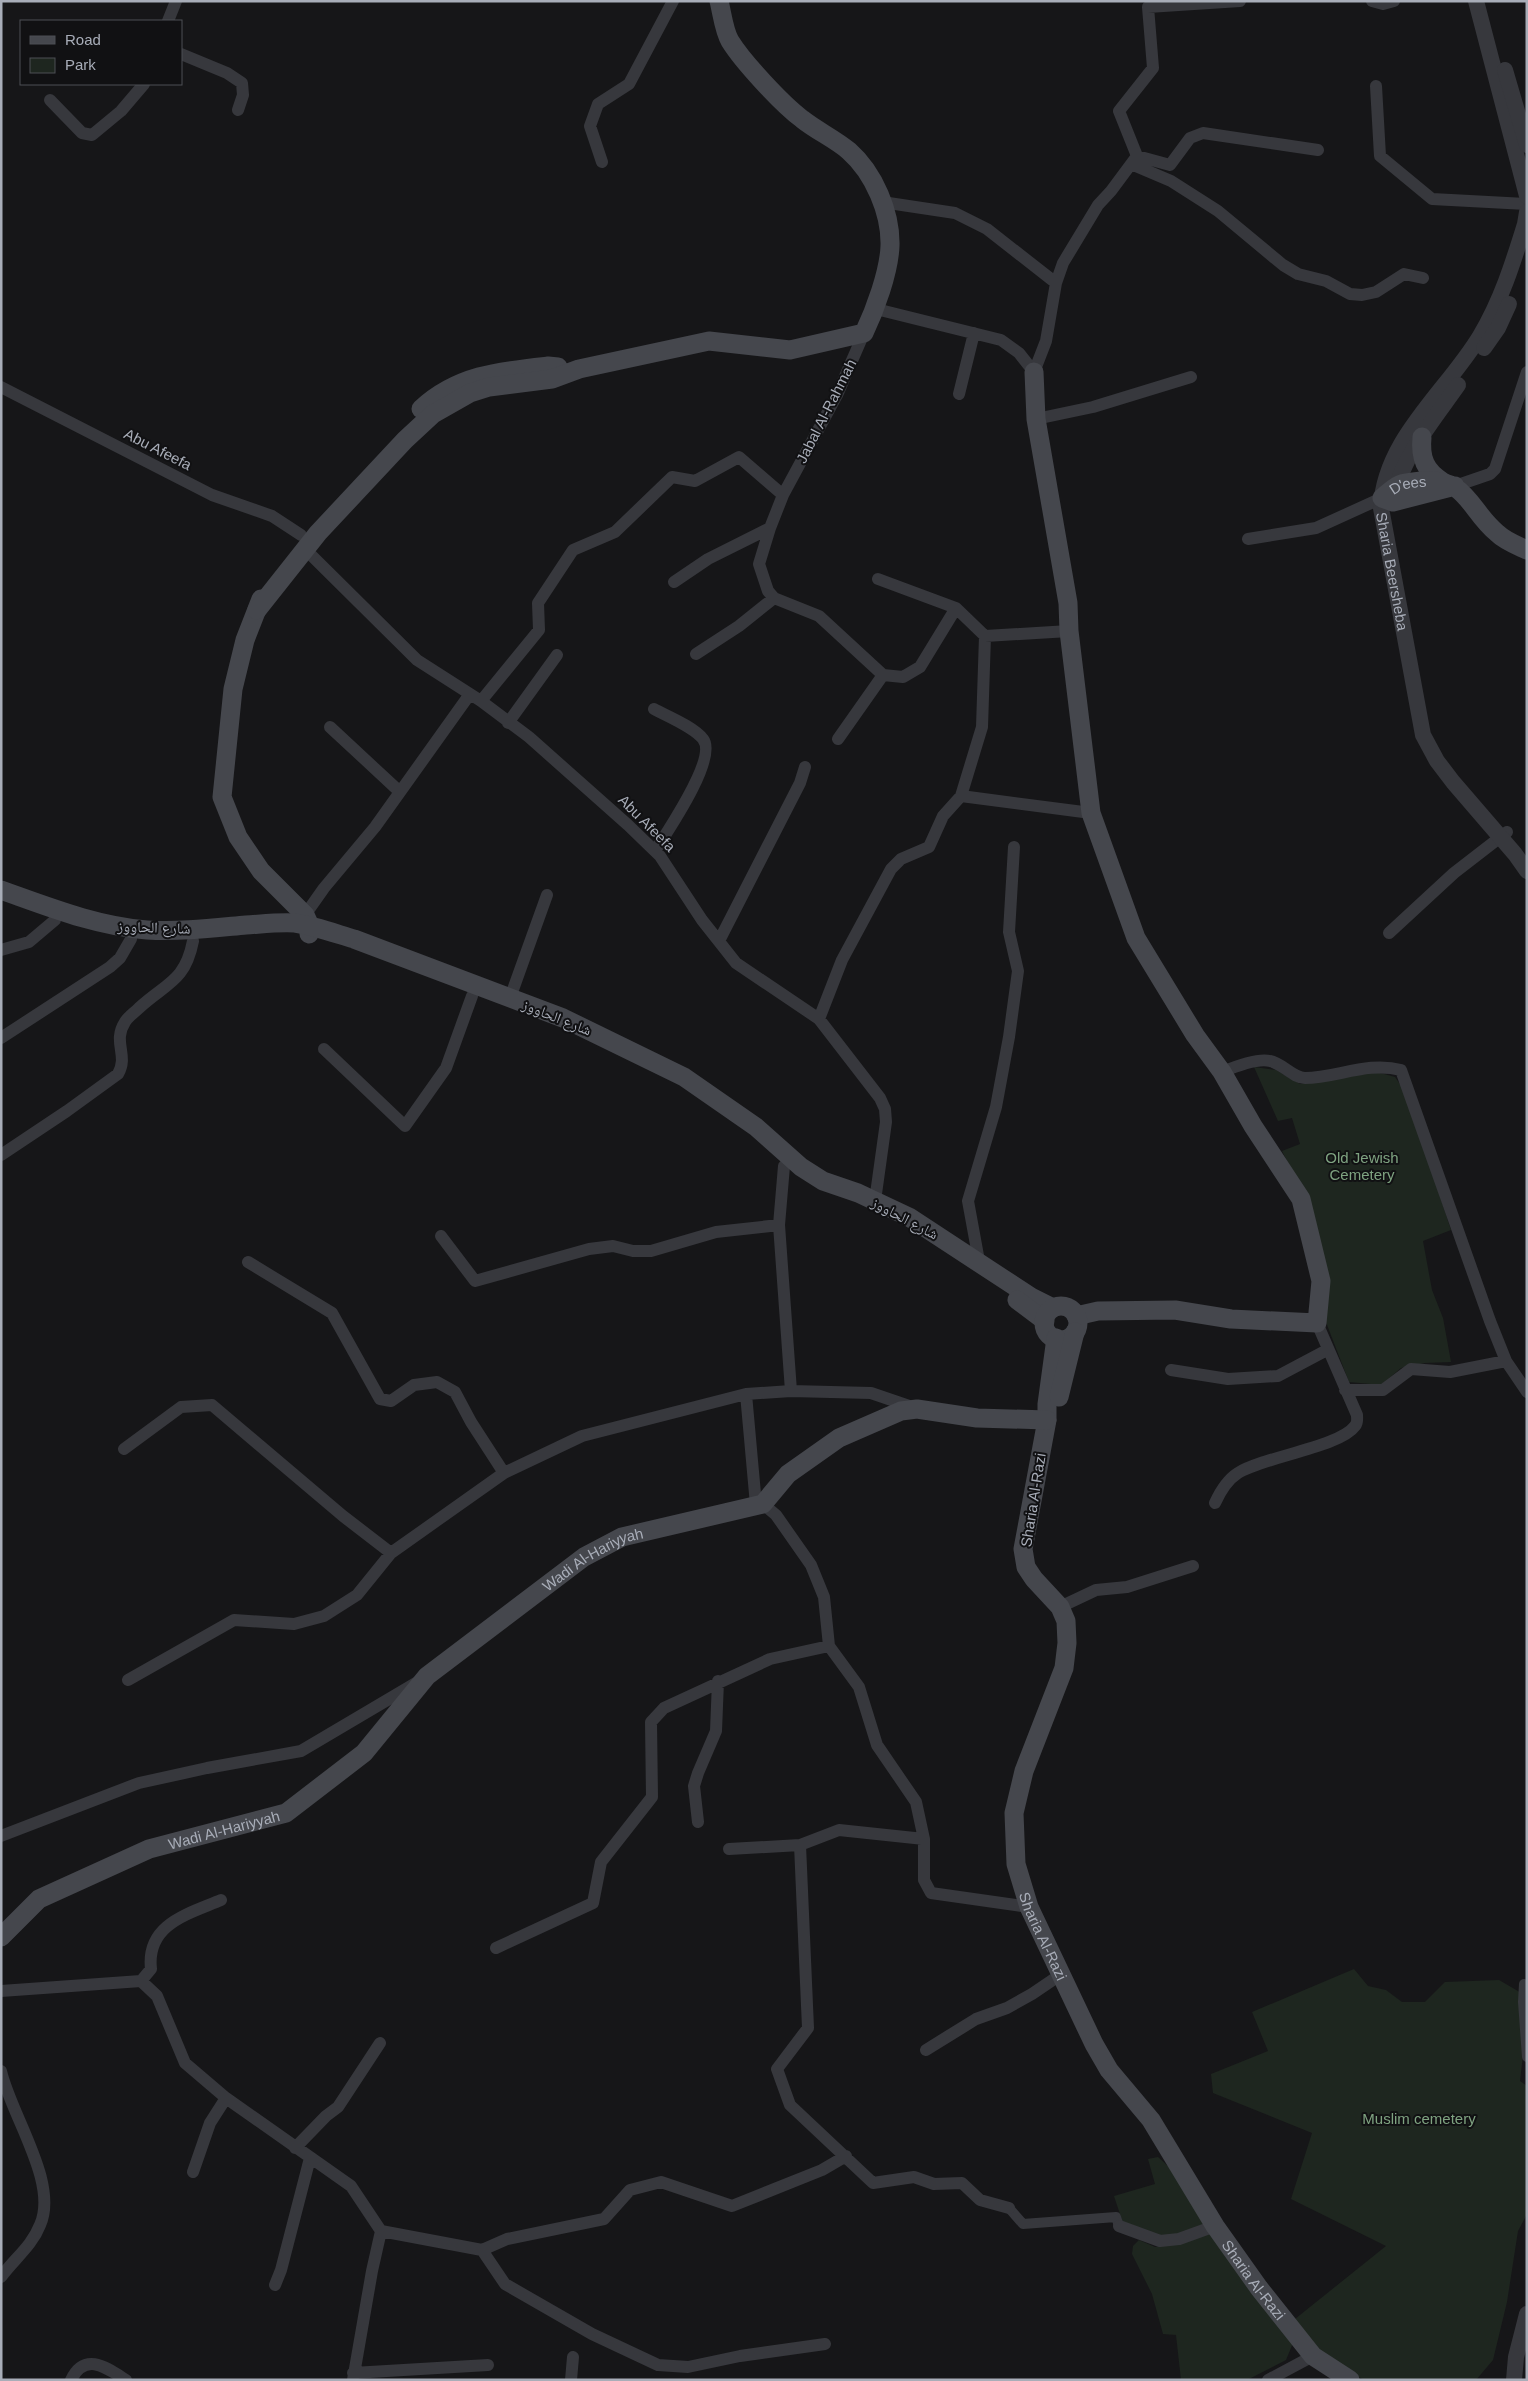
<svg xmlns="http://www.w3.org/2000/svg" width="1528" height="2381" font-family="Helvetica,'Noto Naskh Arabic',sans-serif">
<rect width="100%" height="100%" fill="#161618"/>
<path fill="#1e261f" d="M1254 1067 1276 1070 1300 1084 1373 1071 1395 1077 1406 1093 1451 1230 1423 1241 1432 1290 1443 1318 1451 1362 1425 1363 1401 1368 1381 1385 1349 1382 1324 1317 1311 1208 1282 1151 1300 1144 1292 1118 1278 1121Z
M1354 1969 1368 1986 1386 1990 1402 2002H1425L1445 1982 1499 1980 1523 1994V2055L1520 2081 1527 2086V2214L1518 2231 1507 2302 1493 2360 1476 2380H1364L1325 2357 1295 2319 1386 2246 1291 2199 1312 2133 1213 2093 1211 2074 1268 2051 1252 2012Z
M1158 2157 1179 2176 1205 2221 1203 2225 1166 2238 1123 2223 1114 2196 1155 2184 1148 2159Z
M1209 2233 1293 2343 1286 2360 1247 2380H1181L1176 2335 1163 2334 1152 2294 1132 2254 1133 2246 1139 2240 1155 2247 1178 2244Z"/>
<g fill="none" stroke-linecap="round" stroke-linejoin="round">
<path stroke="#37383d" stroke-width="10" d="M1524 1984 1523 2002 1527 2057
M1009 2208 1023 2224 1116 2217 1119 2226"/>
<path stroke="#37383d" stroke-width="12" d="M1372 1 1383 4 1394 1
M168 21 176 1
M181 54 227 73 242 83 243 95 238 110
M1376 86 1380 156 1432 199 1527 204
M50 100 82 133 92 135 121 111 144 84
M1137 156 1170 165 1190 138 1203 133 1318 150
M602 162 590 126 598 104 629 84 673 1
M1131 164 1171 181 1218 211 1283 265 1298 274 1326 281 1350 294 1362 295 1376 292 1404 274 1423 278
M882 202 955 213 987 229 1056 283
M876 309 1001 340 1019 353 1034 372
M864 333 837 395 783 495 770 528 759 564 768 591 774 598 819 616 883 675 903 677 920 667 956 608
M1034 372 1046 341 1056 283 1063 263 1098 205 1111 191 1137 156 1119 111 1153 68 1148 7 1240 1
M1 387 212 495 272 516 301 535
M959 394 974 333
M1036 419 1093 407 1191 377
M1455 486 1490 474 1495 469 1527 372
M1248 539 1316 528 1382 498
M305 549 417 660 481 701 529 737 628 825 660 856 702 920 736 963 819 1019 880 1098 885 1109 886 1122 875 1201
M878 579 956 608 985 636 1069 631
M674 582 708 559 770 528
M696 654 739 626 774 598
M481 701 539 630 538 603 573 550 615 532 672 477 695 481 739 457 783 495
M654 709C667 716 694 727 703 739 718 758 667 832 655 851
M508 723 557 655
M330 727 400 792
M838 739 883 675
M961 796 1091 813
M305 915 324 888 375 827 470 694
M1389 933 1454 873 1507 832
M719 941 800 783 805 767
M1 950 29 942 55 920
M510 998 547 895
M819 1019 842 960 891 869 901 859 929 847 943 816 961 796 982 727 985 636
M1 1038 110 967 120 958 131 939
M324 1049 405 1126 446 1068 472 996
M1222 1072C1234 1067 1258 1058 1270 1061 1282 1063 1293 1078 1305 1078 1336 1078 1368 1061 1401 1070L1490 1321 1506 1361 1527 1392
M1 1155 67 1111 118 1074C129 1055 112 1042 125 1022 128 1017 134 1013 139 1008 166 983 185 982 193 941
M784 1166 779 1225 791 1391
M441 1236 475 1281 589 1249 613 1246 633 1251H651L716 1232 779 1225
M979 1261 968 1201 996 1107 1009 1037 1018 971 1009 932 1014 847
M248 1262 332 1313 380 1399 391 1401 414 1385 437 1382 455 1392 471 1422 504 1473
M1171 1370 1228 1379 1278 1376 1327 1350
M1345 1390H1383L1411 1369 1450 1372 1506 1361
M746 1394 756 1505
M124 1449 181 1407 212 1405 343 1516 391 1553
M1215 1503C1220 1492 1227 1480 1238 1473 1263 1457 1340 1447 1355 1426 1358 1423 1357 1419 1357 1415L1317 1323
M763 1504 776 1515 811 1565 824 1597 829 1646 859 1687 877 1745 916 1802 924 1839V1880L931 1893 1029 1907
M1060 1607 1096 1590 1127 1587 1193 1566
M128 1680 234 1620 294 1624 324 1616 357 1595 391 1553 504 1473 582 1436 746 1394 791 1391 871 1393 912 1407
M698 1822 694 1786 698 1773 716 1731 718 1681
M1 1836 139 1783 207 1768 301 1751 416 1683
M800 1845 808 2028 777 2069 790 2105 873 2183 914 2177 934 2184 962 2183 980 2200 1009 2208
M729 1849 800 1845 839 1830 924 1839
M496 1948 593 1903 601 1862 652 1797 651 1722 664 1708 770 1659 829 1646
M141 1981 151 1969C146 1924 188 1914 221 1900
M1 1991 141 1981 157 1996 185 2063 226 2098 351 2186 381 2231 372 2271 353 2380
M926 2050 976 2019 1007 2008 1032 1994 1060 1975
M1 2071C11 2115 59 2183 40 2225 32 2246 14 2259 1 2277
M295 2148 326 2116 338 2107 380 2043
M193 2172 210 2123 226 2098
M1119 2226 1160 2241 1179 2239 1215 2226
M381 2231 482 2250 505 2284 592 2334 658 2365 688 2367 740 2356 825 2344
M482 2250 507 2239 604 2219 630 2190 661 2182 732 2206 822 2170 846 2156
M275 2285 281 2270 310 2158
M353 2373 488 2365
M71 2380C85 2351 107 2368 126 2380
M571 2380 573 2357
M1268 2380 1313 2356"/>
<g stroke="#37383d" stroke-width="16">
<path d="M1476 1 1527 196"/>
<path d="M1505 70 1527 145"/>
<path id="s1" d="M1527 212 1525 224C1513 263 1501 301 1480 336 1447 391 1384 439 1381 508L1423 735 1437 761 1453 782 1515 854 1527 871"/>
<path d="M1484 348 1498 328 1509 304"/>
<path d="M1394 495C1404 454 1435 418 1458 385"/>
<path d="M1514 2380 1516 2357 1527 2314"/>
</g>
<g stroke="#45474d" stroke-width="19">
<path d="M1034 372 1036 419 1068 603 1069 631 1091 813 1136 938 1195 1035 1222 1072 1253 1126 1301 1199 1321 1281 1317 1323 1231 1319 1175 1310 1098 1311 1076 1316"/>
<path d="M421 409C457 375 501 371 548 366L558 367"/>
<path d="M1422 437C1420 458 1425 471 1443 482"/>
<path id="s2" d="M1455 486 1393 502 1382 498C1398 483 1400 483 1422 481 1467 477 1469 510 1497 533 1505 541 1516 545 1527 550"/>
<path d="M261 599 245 640 233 689 222 797 238 837 261 871 305 915 310 926 309 934"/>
<path d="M257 610 318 533 405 440 433 414 470 393 489 387 552 379 579 369 709 341 790 350 864 333C875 310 889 272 890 246 891 213 874 173 849 151 835 139 817 131 802 119 782 104 743 62 730 41 724 31 722 13 719 1"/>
<path d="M1 890C49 907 96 926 147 930 180 932 213 928 246 925 262 924 279 922 295 923 315 926 334 933 354 939L563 1018 684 1077 756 1127 801 1167 823 1181 858 1193 909 1217 1031 1297 1053 1308"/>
<path d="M1017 1300 1045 1321"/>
<circle cx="1061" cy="1323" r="17"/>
<path id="s3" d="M1056 1338 1047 1404V1420L1023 1549 1026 1567 1034 1579 1060 1607 1066 1621 1067 1643 1064 1668 1024 1771 1014 1813 1016 1864 1029 1907 1094 2044 1109 2070 1151 2120 1215 2226 1259 2288 1313 2356 1350 2380"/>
<path d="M1059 1397 1075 1332"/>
<path id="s4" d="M1 1937 39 1899 149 1849 286 1813 364 1753 427 1676 584 1557 622 1537 763 1504 788 1474 839 1438 901 1411 917 1409 977 1418 1047 1420"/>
</g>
</g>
<g text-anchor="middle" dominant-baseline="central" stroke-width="4" stroke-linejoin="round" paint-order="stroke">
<g font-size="15" fill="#a8adb8" stroke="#111113">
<text transform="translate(826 411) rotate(-63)">Jabal Al-Rahmah</text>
<text transform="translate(158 449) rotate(27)">Abu Afeefa</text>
<text stroke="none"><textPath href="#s2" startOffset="106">D'ees</textPath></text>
<text stroke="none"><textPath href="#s1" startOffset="399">Sharia Beersheba</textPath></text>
<text transform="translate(647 823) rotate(45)">Abu Afeefa</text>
<text transform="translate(154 927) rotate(2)">شارع الحاووز</text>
<text transform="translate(557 1017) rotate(22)">شارع الحاووز</text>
<text transform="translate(905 1218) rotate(28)">شارع الحاووز</text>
<text transform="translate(1033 1500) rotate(-81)">Sharia Al-Razi</text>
<text stroke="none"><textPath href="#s4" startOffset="718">Wadi Al-Hariyyah</textPath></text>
<text stroke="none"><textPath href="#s4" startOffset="252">Wadi Al-Hariyyah</textPath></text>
<text stroke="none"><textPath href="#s3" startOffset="629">Sharia Al-Razi</textPath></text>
<text stroke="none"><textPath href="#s3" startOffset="1034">Sharia Al-Razi</textPath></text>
</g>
<g font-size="15" fill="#7fa381" stroke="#111113">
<text x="1362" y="1157">Old Jewish<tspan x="1362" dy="17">Cemetery</tspan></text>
<text x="1419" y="2118">Muslim cemetery</text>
</g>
</g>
<rect width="1528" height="2381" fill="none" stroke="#a8adb8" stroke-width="5"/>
<rect x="20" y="20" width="162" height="65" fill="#111113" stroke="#4d4f55"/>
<rect x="30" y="36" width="25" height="8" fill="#45474d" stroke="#4d4f55"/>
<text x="65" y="45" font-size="15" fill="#a8adb8">Road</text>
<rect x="30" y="58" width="25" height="15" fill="#1e261f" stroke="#4d4f55"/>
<text x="65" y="70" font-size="15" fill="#a8adb8">Park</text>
</svg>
